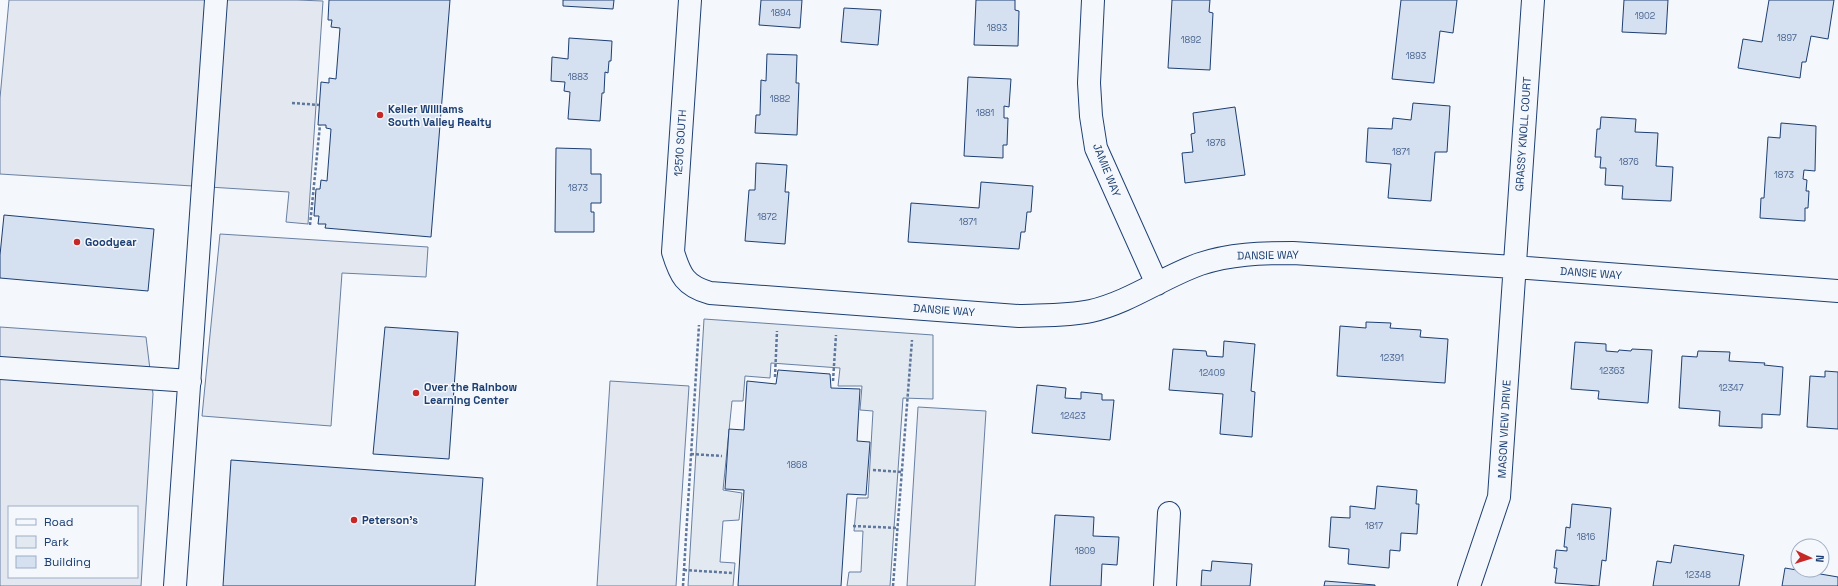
<svg xmlns="http://www.w3.org/2000/svg" width="1838" height="586" font-family="'Space Grotesk',sans-serif">
<rect width="100%" height="100%" fill="#f4f7fb"/>
<path fill="#e3e9f0" stroke="#687fa3" d="M704 319 933 335V399L903 398 890 586H847L849 572H861L863 531H854L857 498H868L873 411 860 410 862 386H838L840 368 771 363 770 378 745 376 743 401H732L723 490 742 493 739 520 723 521 720 562 735 563 733 586H688Z"/>
<path fill="#e3e8f0" stroke="#687fa3" fill-rule="evenodd" d="M9 0H297L323 1 308 224 286 222 289 192 0 174V98Z
M220 234 428 247 426 277 342 273 331 426 202 416Z
M0 327 146 337 153 394 141 586H0ZM9 507H137V577H9Z
M610 381 689 386 676 586H597Z
M918 407 986 411 975 586H907Z"/>
<path fill="#d5e0f0" stroke="#1d3f73" d="M329 0H450L431 237 325 228 326 224H318L319 216H314L316 189H320L321 180 327 181 331 129 326 128V125H318L321 82 329 83V78L336 79 340 28 331 27 332 20H328Z
M563 0H614L613 9 563 6Z
M761 0H802L800 28 759 25Z
M976 0H1015V10L1019 11 1018 46 974 45Z
M1172 0H1210L1209 12 1213 13 1210 70 1168 68Z
M1401 0H1457L1453 33 1440 31 1434 83 1392 79Z
M1624 0H1668L1666 34 1622 32Z
M1769 0H1834L1828 39 1811 36 1806 62H1802L1800 78 1738 68 1743 39 1762 42Z
M844 8 881 10 878 45 841 42Z
M569 38 612 41 611 61H609L608 73 605 72 604 93H602L600 121 568 119 570 92 564 91 565 82 551 81 552 57 568 59Z
M767 54 797 55 796 83H799L797 135 755 133 756 115H760L761 80 766 81Z
M968 77 1011 79 1009 107 1004 106V118H1008L1007 145H1003V158L964 156Z
M1413 103 1450 106 1447 152H1435L1431 201 1388 198 1391 164 1366 162 1368 128 1392 129 1393 118 1411 120Z
M1235 107 1245 175 1185 183 1182 153 1193 152 1191 134 1195 133 1193 113Z
M1601 117 1636 119 1635 132 1658 133 1656 166 1673 167 1671 201 1622 199 1623 186 1605 185 1606 168H1600L1601 157H1595L1597 129H1600Z
M1781 123 1816 126 1815 171 1804 170 1803 179 1807 180 1806 191H1809L1808 208H1805V221L1760 218 1761 198H1764L1768 137 1780 138Z
M556 148 591 149V174H601V203H591V212H594V232H555Z
M756 163 787 165 785 192H789L785 244 745 241 749 190H755Z
M981 182 1033 186 1031 212H1027L1025 232H1021L1019 249 908 242 911 203 979 208Z
M4 215 154 229 148 291 0 278V255Z
M1366 322 1391 323 1390 328 1421 330 1420 337 1448 339 1445 383 1337 376 1340 326 1366 328Z
M385 327 458 332 449 459 373 454Z
M1224 341 1255 344 1251 391 1255 392 1252 437 1220 434 1223 394 1169 390 1173 349 1206 351 1207 356 1223 357Z
M1575 342 1606 344V351L1618 352 1619 350 1631 351 1632 349 1652 350 1648 403 1598 399 1599 391 1571 389Z
M1698 351 1730 352 1729 361 1765 363 1764 365 1783 367 1780 415 1762 414V428L1719 426 1720 411 1679 408 1682 356 1697 357Z
M778 370 830 374 831 388 860 389 857 441 870 442 866 495 847 494 841 586H738L744 490 725 489 729 429 744 430 747 381 776 384Z
M1825 371 1838 372V429L1807 427 1810 376 1825 377Z
M1037 385 1066 388 1065 398 1081 399V392L1102 394V400H1114L1110 440 1032 433Z
M231 460 483 478 475 586H223Z
M1377 486 1417 490 1416 504H1419L1417 534 1401 533 1400 551 1390 550 1389 568 1348 564 1349 549 1329 547 1331 517 1350 518V506L1375 509Z
M1572 504 1611 508 1606 561 1602 560 1599 586 1555 583 1557 568H1554L1556 550 1567 551V547H1564L1566 527 1570 528Z
M1055 515 1094 517 1093 536 1119 537 1117 565 1102 564 1101 586H1050Z
M1674 545 1744 555 1739 586H1653L1657 561 1671 563Z
M1212 561 1252 564 1250 586H1201L1202 570 1211 571Z
M1785 568 1838 577V586H1782Z
M1325 581 1375 585V586H1324Z"/>
<g fill="none" stroke-linecap="round" stroke-linejoin="round">
<defs>
<path id="minor" d="M690 0 673 252C680 275 685 286 710 293L1019 316C1043 315 1068 316 1091 311 1130 302 1163 277 1200 264 1230 254 1261 253 1293 253L1514 267 1838 291
M1093 0 1089 83 1091 116 1096 148 1157 284
M0 368 190 381
M175 586 216 0
M1165 586 1169 513
M1469 586 1499 497 1533 0"/>
</defs>
<use href="#minor" stroke="#1d3f73" stroke-width="24"/>
<path stroke="#5e769c" stroke-width="2.5" stroke-dasharray="3 2" stroke-linecap="butt" d="M292 103 319 105
M310 225 320 125
M775 377 777 331
M833 381 836 335
M691 454 722 456
M873 470 902 472
M853 526 898 528
M684 570 732 573
M683 586 699 325
M893 586 912 340"/>
<use href="#minor" stroke="#f4f7fb" stroke-width="22"/>
</g>
<g fill="#c62828" stroke="#f4f7fb" stroke-width="1.5">
<circle cx="380" cy="115" r="4"/>
<circle cx="77" cy="242" r="4"/>
<circle cx="416" cy="393" r="4"/>
<circle cx="354" cy="520" r="4"/>
</g>
<g text-anchor="middle" dominant-baseline="central" stroke-width="3" stroke-linejoin="round" paint-order="stroke">
<g font-size="9" fill="#4b6792">
<text x="781" y="13">1894</text>
<text x="1645" y="16">1902</text>
<text x="997" y="28">1893</text>
<text x="1787" y="38">1897</text>
<text x="1191" y="40">1892</text>
<text x="1416" y="56">1893</text>
<text x="578" y="77">1883</text>
<text x="780" y="99">1882</text>
<text x="985" y="113">1881</text>
<text x="1216" y="143">1876</text>
<text x="1401" y="152">1871</text>
<text x="1629" y="162">1876</text>
<text x="1784" y="175">1873</text>
<text x="578" y="188">1873</text>
<text x="767" y="217">1872</text>
<text x="968" y="222">1871</text>
<text x="1392" y="358">12391</text>
<text x="1612" y="371">12363</text>
<text x="1212" y="373">12409</text>
<text x="1731" y="388">12347</text>
<text x="1073" y="416">12423</text>
<text x="797" y="465">1868</text>
<text x="1374" y="526">1817</text>
<text x="1586" y="537">1816</text>
<text x="1085" y="551">1809</text>
<text x="1698" y="575">12348</text>
</g>
<g font-size="11" font-weight="bold" fill="#1d3f73" stroke="#f4f7fb" text-anchor="start">
<text x="388" y="109">Keller Williams<tspan x="388" dy="13">South Valley Realty</tspan></text>
<text x="85" y="242">Goodyear</text>
<text x="424" y="387">Over the Rainbow<tspan x="424" dy="13">Learning Center</tspan></text>
<text x="362" y="520">Peterson's</text>
</g>
<g font-size="11" fill="#1d3f73" stroke="#f4f7fb">
<text transform="translate(1523 134) rotate(-86)">GRASSY KNOLL COURT</text>
<text transform="translate(680 143) rotate(-86)">12510 SOUTH</text>
<text transform="translate(1107 170) rotate(68)">JAMIE WAY</text>
<text transform="translate(1268 255) rotate(-1)">DANSIE WAY</text>
<text transform="translate(1591 273) rotate(4)">DANSIE WAY</text>
<text transform="translate(944 310) rotate(4)">DANSIE WAY</text>
<text transform="translate(1504 429) rotate(-87)">MASON VIEW DRIVE</text>
</g>
</g>
<rect x="8" y="506" width="130" height="72" fill="#f4f7fb" stroke="#9eadc5"/>
<rect x="16" y="519" width="20" height="6" fill="#f4f7fb" stroke="#9eadc5"/>
<text x="44" y="526" font-size="12" fill="#1d3f73">Road</text>
<rect x="16" y="536" width="20" height="12" fill="#e3e9f0" stroke="#9eadc5"/>
<text x="44" y="546" font-size="12" fill="#1d3f73">Park</text>
<rect x="16" y="556" width="20" height="12" fill="#d5e0f0" stroke="#9eadc5"/>
<text x="44" y="566" font-size="12" fill="#1d3f73">Building</text>
<g transform="translate(1810 558) rotate(94)"><circle r="19" fill="#f4f7fb" stroke="#9eadc5"/>
<path d="M0-3L7 15L0 10L-7 15Z" fill="#c62828"/>
<text y="-6" font-size="11" font-weight="bold" text-anchor="middle" fill="#1d3f73">N</text>
</g>
</svg>
